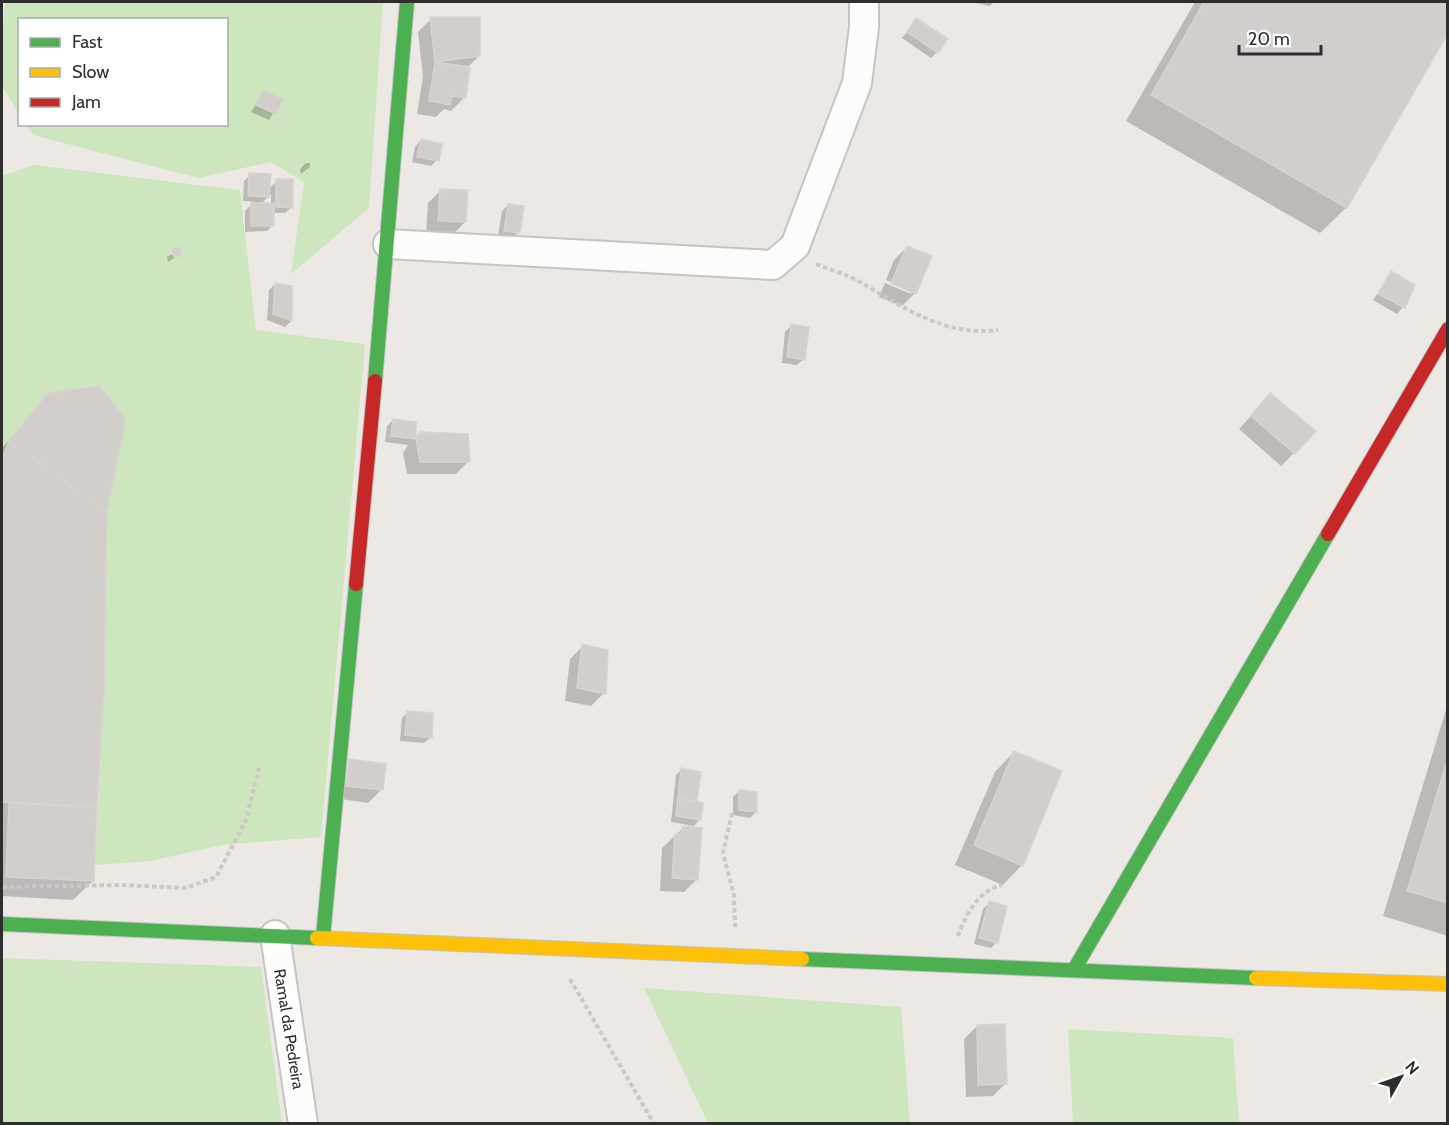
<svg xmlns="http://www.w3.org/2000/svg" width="1449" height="1125" font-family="Cabin,sans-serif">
<rect width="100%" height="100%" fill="#ece8e4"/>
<path fill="#cee6be" d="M5 2H383L369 208 291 274 304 182 271 162 198 178 33 135 26 125 226 124V20H20L19 114 2 86V34Z
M34 165 240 190 256 330 365 344 321 837 223 845 150 861 95 865 104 695 107 512 126 419 99 386 48 393 10 441 2 458V176Z
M2 958 261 967 282 1123H2Z
M644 988 901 1007 910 1123H708Z
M1068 1029 1233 1038 1239 1123H1073Z"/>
<path fill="#0003" fill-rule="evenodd" d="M972 2H994L990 6Z
M1195 2H1448V30L1346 208 1320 233 1126 121Z
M431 19 479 56 467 68 464 98 451 111 444 109 436 117 417 114 423 76 418 32Z
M916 20 937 52 931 58 902 38Z
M264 92 281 100 269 120 251 112Z
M421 140 437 160 431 166 412 162 415 147Z
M306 163H310V167L301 174 300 169Z
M250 175 268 189 277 181 292 207 285 213H273V225L267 231 245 232V211L254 202 243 201 244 181ZM271 194V204L260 205Z
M441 190 465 222 452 235 426 233 428 203Z
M508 205 519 232 512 238 498 236 502 211Z
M907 247 915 293 902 306 879 297 885 283 911 294V290L886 280 894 260Z
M179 250 180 254 168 262 167 257Z
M1392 273 1413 286 1403 307 1397 314 1373 300Z
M275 284 291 287V321L285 327 267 320 269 290Z
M791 326 804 359 797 365 782 363 785 332Z
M49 394 105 512 103 695 93 881 73 900 2 896V448Z
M1270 395 1294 453 1281 466 1239 429Z
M393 420 415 424 414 439 420 433 469 461 456 474H407L403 453 408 445 385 442 387 426Z
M583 646 604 693 591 706 565 701 570 659Z
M1448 703V936L1383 916Z
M408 712 431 737 424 743 400 741 402 718Z
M1014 752 1022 865 1003 885 955 865 995 772Z
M682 769 699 773 696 802 700 819 694 826 671 822 676 775Z
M336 774 381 790 368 803 334 798Z
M739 791 756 812 750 818 733 815V797Z
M683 828 697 879 684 892 660 891 662 848Z
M989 903 997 942 991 948 974 944 983 909Z
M977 1026 1006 1083 993 1096 966 1097 964 1039Z"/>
<path fill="#d1cecb" stroke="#d7d4d0" stroke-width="1.5" d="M1204 2H1448V33L1347 208 1151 95Z
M430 17H480V56L435 62Z
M916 18 948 39 938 53 907 32Z
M435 62 470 67 466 98 452 96 450 105 429 101Z
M263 90 283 99 276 114 256 105Z
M421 139 442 144 439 161 417 157Z
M249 173 271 174 269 197 248 196Z
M276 179H293V208L276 207Z
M440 189 468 190 466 222 438 221Z
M251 203H274V226H251Z
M508 204 524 206 520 233 504 231Z
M907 246 932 256 916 294 891 283Z
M172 252a5 5 0 1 1 10 0a5 5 0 1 1-10 0Z
M1391 271 1415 285 1405 308 1378 294Z
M275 283 292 286V321L273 314Z
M791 324 809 327 805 360 787 357Z
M99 386 126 419 107 512 9 441 48 393Z
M1270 393 1316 431 1295 454 1251 416Z
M393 419 416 422V439L391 436Z
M420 432 468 434 470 462H420L416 439Z
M9 441 107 512 104 695 97 807 2 802V458Z
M582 644 608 650 606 694 577 688Z
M407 711 433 713 432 738 405 735Z
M1014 751 1062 771 1023 866 974 845Z
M1448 758V903L1407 891Z
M349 759 386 764 383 790 346 786Z
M681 768 701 772 697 801 678 798Z
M739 790 757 792V812L739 810Z
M678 798 703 803 701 820 676 816Z
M9 803 97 807 94 881 6 877Z
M682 826 702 828 698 880 672 878 675 834H682Z
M989 901 1007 906 998 943 979 938Z
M1005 1024 1007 1084 978 1085 977 1025Z"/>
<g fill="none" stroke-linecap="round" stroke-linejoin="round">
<defs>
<path id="street" d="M388 244 773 265 795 246 857 83 864 27V2
M275 935 303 1124"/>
<path id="fast" d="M375 381 407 2
M2 924 317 938
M323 937 356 584
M802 959 1256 978
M1075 968 1328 534"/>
<path id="slow" d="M317 938 802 959
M1256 978 1448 984"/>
<path id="jam" d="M1328 534 1448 329
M356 584 375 381"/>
</defs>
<use href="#street" stroke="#c5c4c5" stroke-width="32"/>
<use href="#fast" stroke="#c5c4c5" stroke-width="16"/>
<use href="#slow" stroke="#c5c4c5" stroke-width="16"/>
<use href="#jam" stroke="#c5c4c5" stroke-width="16"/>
<path stroke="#c9c9c8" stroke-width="4" stroke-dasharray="4.5 3" stroke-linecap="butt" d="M816 264C831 270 846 274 860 282 903 307 945 337 998 330
M2 453H3
M732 813 723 853 734 895 735 927
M2 887 121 885 185 888 216 877 246 820 259 768
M958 936C966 914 978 891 1002 885
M570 979 654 1124"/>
<use href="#street" stroke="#fcfcfb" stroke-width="28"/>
<use href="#fast" stroke="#4caf50" stroke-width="14"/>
<use href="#slow" stroke="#ffc107" stroke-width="14"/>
<use href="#jam" stroke="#c62828" stroke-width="14"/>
</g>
<g text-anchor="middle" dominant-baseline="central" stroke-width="4.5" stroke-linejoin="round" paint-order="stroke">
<g font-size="16" fill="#2e2e2e" stroke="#fff">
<text transform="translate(289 1029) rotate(81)">Ramal da Pedreira</text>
</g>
</g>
<rect width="1449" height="1125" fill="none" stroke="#2e2e2e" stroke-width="6"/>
<rect x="18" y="18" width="210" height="108" fill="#ffffff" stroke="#ababab" stroke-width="1.5"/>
<rect x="30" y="38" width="30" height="9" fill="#4caf50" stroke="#ababab" stroke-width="1.5"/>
<text x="72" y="48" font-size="18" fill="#2e2e2e">Fast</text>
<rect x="30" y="68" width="30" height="9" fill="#ffc107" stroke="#ababab" stroke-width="1.5"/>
<text x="72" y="78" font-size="18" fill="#2e2e2e">Slow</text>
<rect x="30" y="98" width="30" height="9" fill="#c62828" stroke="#ababab" stroke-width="1.5"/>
<text x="72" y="108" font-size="18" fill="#2e2e2e">Jam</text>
<g transform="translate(1401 1077) rotate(50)" stroke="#ffffff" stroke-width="4.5" paint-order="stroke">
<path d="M0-4.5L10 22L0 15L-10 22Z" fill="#2e2e2e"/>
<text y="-9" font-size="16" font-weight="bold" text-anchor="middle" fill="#2e2e2e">N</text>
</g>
<path d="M1239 45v9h82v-9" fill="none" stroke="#2e2e2e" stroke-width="3"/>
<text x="1248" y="45" font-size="18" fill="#2e2e2e" stroke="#ffffff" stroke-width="4.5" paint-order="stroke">20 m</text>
</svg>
